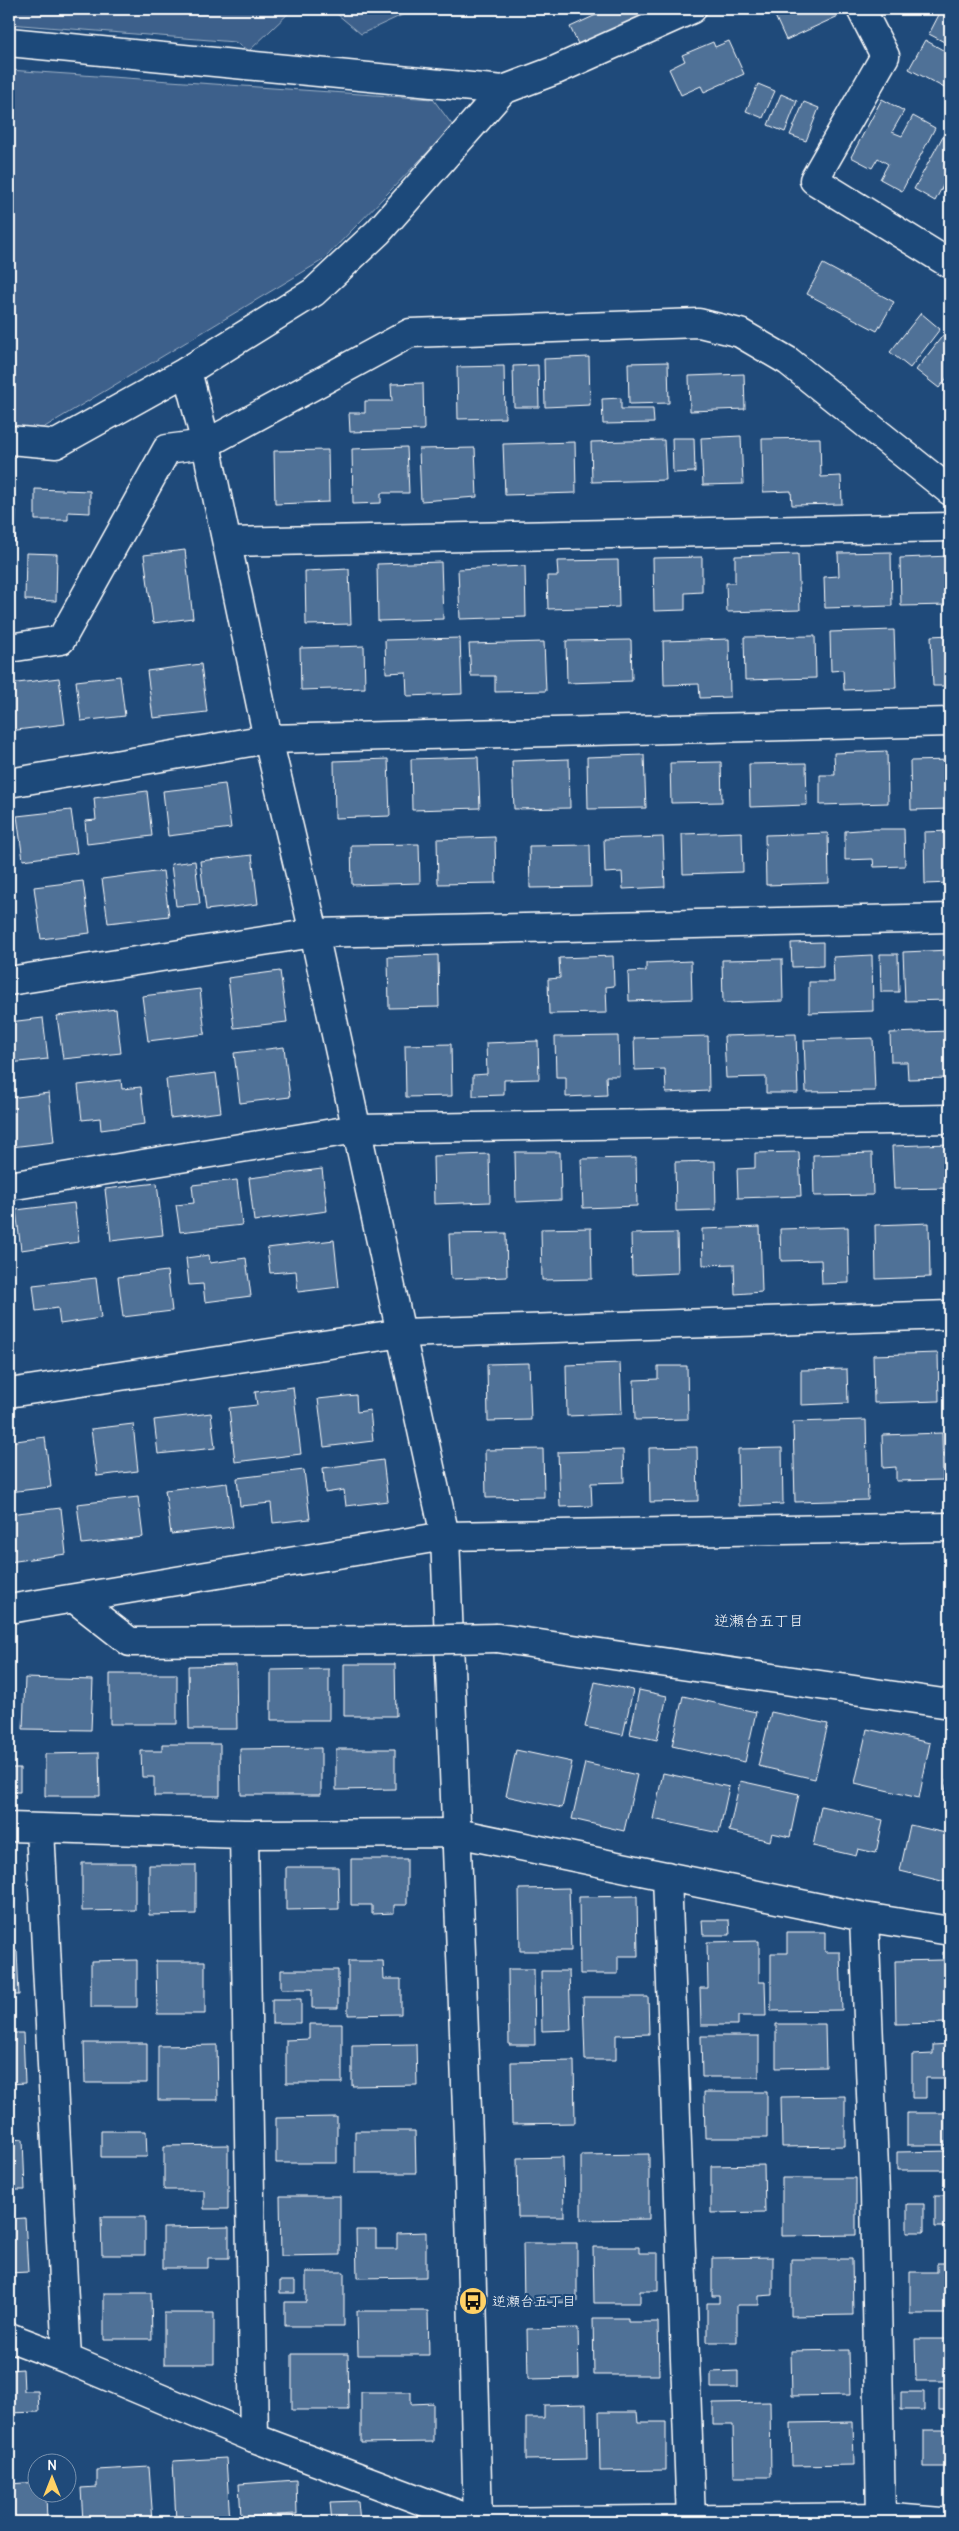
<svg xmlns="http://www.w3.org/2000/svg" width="959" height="2531" font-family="Delius,'Klee One',sans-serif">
<rect width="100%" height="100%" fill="#1f4a7a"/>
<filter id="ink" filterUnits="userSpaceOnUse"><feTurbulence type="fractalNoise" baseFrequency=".02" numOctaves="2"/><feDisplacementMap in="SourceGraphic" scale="10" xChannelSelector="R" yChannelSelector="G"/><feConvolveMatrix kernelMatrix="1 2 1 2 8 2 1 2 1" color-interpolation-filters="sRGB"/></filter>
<g filter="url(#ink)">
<path fill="#3c618b" stroke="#9eb0c5" d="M9 9H293L249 51 235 42 9 24Z
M331 9H415L361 34Z
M9 70 433 99 453 126 323 260 43 428 9 427Z"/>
<path fill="#507197" stroke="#fff" d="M609 9H641L644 15 579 46 570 27Z
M790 9H843L845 13 786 40 775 16Z
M942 9H950V45L929 34Z
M925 40 950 54V91L909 69Z
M729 41 744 74 704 92 701 86 681 95 669 69 685 61 682 55 713 42 715 47Z
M758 84 775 91 763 118 746 111Z
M781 94 797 101 785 132 768 125Z
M882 99 904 111 892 132 902 136 913 116 935 128 902 191 880 179 888 164 878 158 872 168 851 157Z
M804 102 819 108 806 141 790 135Z
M944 134 950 138V172L935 201 914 189Z
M823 264 894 302 877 331 807 294Z
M921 313 940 329 910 368 890 352Z
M947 330 950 333V374L939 388 916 370Z
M589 357 590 405 545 407 544 359Z
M668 362 669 403 629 404 628 363Z
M538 365 539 407H514L513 366Z
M504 366 505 418 458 419 457 367Z
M744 374 745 409 690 411 689 376Z
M423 383 424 430 350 432 349 413H365V401H392L391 384Z
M621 398V409H653L654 423 603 424 602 399Z
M741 436 743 484 703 485 701 438Z
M672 438H694L695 472 673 473Z
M820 438 821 477 841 476 842 504 792 505 791 491 763 492 762 439Z
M664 440 666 480 592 482 591 442Z
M575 442 576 493 505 495 503 444Z
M407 447 409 493H381V503L353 504 352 449Z
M475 448 477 497 421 501 419 449Z
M328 450 329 502 275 504 274 451Z
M35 489 90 491V513L68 512V520H35Z
M9 509 16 510 15 542H9Z
M185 550 193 618 153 623 144 555Z
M891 552 892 606 825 608 824 577 839 576 838 553Z
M26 553 57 554 56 601 25 600Z
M798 554 800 610 727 612 726 583H735V556Z
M950 556V605L901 606 900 558Z
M702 557V592L685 593V610L654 611 653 558Z
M618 560 619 607 548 609 547 576H558L557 561Z
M441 562 443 619 378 621 377 564Z
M525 566 526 617 460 619 458 569Z
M349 569 351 624 306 625 305 571Z
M894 630 896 688 844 690 843 670 831 671 830 632Z
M950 635V686H933L931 636Z
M815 636 816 678 745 680 744 637Z
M460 638 462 694 407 696 406 672 386 673 385 640Z
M729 639 730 697 700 698 699 684 664 685 663 641Z
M631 640 632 681 567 683 566 641Z
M544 642 546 691 495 692V676H471L469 644Z
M364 646 365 688 301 690 300 648Z
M201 664 207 712 153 718 147 671Z
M120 676 125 716 81 721 76 681Z
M59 678 65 724 9 731V684Z
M887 751 888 803 820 805V775H835L834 753Z
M644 755 646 808 588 809 587 757Z
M478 757 480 808 412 810 411 759Z
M388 759 390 816 335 818 334 761Z
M569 759 570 808 514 809 512 761Z
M950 760V809L911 810 910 761Z
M721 762 722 802 671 803 670 763Z
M806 763 807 805 750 807 749 764Z
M225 784 231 828 168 836 163 791Z
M147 791 152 836 87 844 85 821 96 820 94 798Z
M71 810 77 853 23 860 17 816Z
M873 829H904L905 866 874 867 873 859 845 860V831Z
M950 831V883L925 884 924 832Z
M742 832 743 872 683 874 682 834Z
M828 833 829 883 766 885 765 835Z
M495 837 496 883 438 884 437 839Z
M663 837 665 887 623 889 622 872 605 873 604 839Z
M419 844 420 883 352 885 351 845Z
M590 845 591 887 530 888 529 846Z
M252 855 258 904 206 910 200 861Z
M195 861 200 904 176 906 171 864Z
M163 871 169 916 108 923 102 879Z
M83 881 90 933 41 939 34 887Z
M823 942V966L792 967 791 943Z
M950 950V1000L905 1001 903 952Z
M880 954H898L899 992H881Z
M438 955 439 1007 389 1008 388 957Z
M872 955 873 1011 809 1013V982H834L833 957Z
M613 956 614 986 606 987 607 1013 549 1014 548 979 560 978 559 958Z
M782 959 783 1001 723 1003 722 960Z
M691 961 692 999 629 1001 628 972 646 971V963Z
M280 971 287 1022 234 1028 228 978Z
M200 989 205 1034 148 1041 142 996Z
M116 1009 121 1053 63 1059 57 1016Z
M43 1018 48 1059 9 1063V1022Z
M950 1031V1078L908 1079 907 1062H891L890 1033Z
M796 1034 798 1093H766V1077L726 1078 724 1036Z
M618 1036 619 1076H606L607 1095 566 1097V1077H556L555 1037Z
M708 1036 709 1091 666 1093 665 1069 635 1070 634 1038Z
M873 1038 875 1091 806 1092 804 1040Z
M538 1041 539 1079 504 1080V1095L473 1096V1075L487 1074 486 1043Z
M451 1044 452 1096 406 1097 405 1045Z
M284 1047 290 1097 240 1103 234 1053Z
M216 1073 221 1112 170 1118 166 1079Z
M121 1080 122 1089 141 1087 145 1124 101 1130 100 1118 82 1120 78 1085Z
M49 1093 54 1142 11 1147 9 1098Z
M950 1144V1188L894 1189 892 1146Z
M515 1152H560L561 1200 516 1202Z
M799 1152 801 1196 738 1198 737 1169 755 1168V1153Z
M872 1153 873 1195 814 1196 813 1155Z
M489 1154 490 1202 434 1204 433 1156Z
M636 1158 637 1206 583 1208 581 1159Z
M715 1161 716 1210 676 1211 675 1162Z
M322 1169 327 1211 254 1221 249 1178Z
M237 1180 242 1225 180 1232 176 1205 194 1203 192 1185Z
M157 1183 163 1235 111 1241 105 1189Z
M74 1203 79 1242 21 1250 16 1210Z
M929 1223 930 1277 876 1279 875 1225Z
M948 1223H950V1278H949Z
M760 1227 762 1292 735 1294 734 1264 703 1265 702 1229Z
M848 1227 849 1283 822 1284 821 1260 781 1261 780 1229Z
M591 1228 592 1279 542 1280 541 1229Z
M506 1233 507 1277 451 1279 449 1234Z
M677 1233 678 1273 632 1275 631 1234Z
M334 1240 339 1287 298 1292 296 1271 270 1273 267 1248Z
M209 1255 210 1263 246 1258 251 1296 205 1302 203 1284 189 1285 186 1258Z
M167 1271 172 1311 123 1317 118 1277Z
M96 1278 101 1318 60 1324 58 1308 36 1311 33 1285Z
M938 1353 939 1401 874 1403 873 1355Z
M529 1363 531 1420 488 1421 487 1364Z
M620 1363 622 1414 567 1416 566 1365Z
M658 1366H687L688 1419 635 1420 634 1380 658 1379Z
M847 1369 848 1403 801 1405V1370Z
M293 1387 301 1454 235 1462 229 1408 257 1405 255 1392Z
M356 1395 357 1412 370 1410 373 1441 324 1447 318 1399Z
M211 1413 215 1448 158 1454 154 1420Z
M866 1420 868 1500 795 1502 793 1422Z
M133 1424 138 1471 97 1476 91 1429Z
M942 1433 943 1480 896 1481V1467L883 1468 882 1435Z
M45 1437 51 1487 9 1492V1442Z
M697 1447 698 1501 650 1502 649 1448Z
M782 1448 783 1504 739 1506 738 1449Z
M543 1449 544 1497 486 1498 485 1450Z
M623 1450 624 1482 591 1483 592 1506 560 1507 558 1452Z
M383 1460 388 1501 346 1506 344 1490 325 1493 323 1468Z
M304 1470 310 1519 273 1523 271 1503 240 1506 237 1478Z
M227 1483 233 1527 171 1534 165 1490Z
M138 1497 143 1537 82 1544 77 1504Z
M61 1508 66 1554 9 1562V1514Z
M344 1664H395L396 1716H344Z
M236 1665 237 1729H189L188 1666Z
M329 1669V1720H271V1670Z
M110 1674H177V1724H110Z
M25 1678 93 1680 91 1730 23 1729Z
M595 1682 633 1690 623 1735 585 1727Z
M639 1690 667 1696 657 1740 630 1734Z
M683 1696 756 1712 745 1762 672 1746Z
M771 1712 828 1724 815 1779 758 1766Z
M867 1729 930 1743 919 1798 855 1783Z
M162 1744H220V1796H154V1777H142L141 1751H162Z
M321 1748V1795H241L240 1749Z
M336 1749H395V1789L336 1790Z
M516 1750 572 1762 562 1808 506 1796Z
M9 1751V1768H20V1792H9Z
M99 1753 100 1796H45V1754Z
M585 1763 637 1775 624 1831 572 1819Z
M950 1767V1797L944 1796Z
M663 1773 729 1787 719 1833 653 1819Z
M740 1781 799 1794 790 1837 772 1833 770 1841 729 1831Z
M821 1806 883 1820 876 1853 858 1849 856 1856 813 1846Z
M910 1825 950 1834V1883L900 1871Z
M351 1859H407V1905H394V1913L372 1914V1905H351Z
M82 1863H135V1910L82 1911Z
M149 1865H196V1914L149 1915Z
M286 1867H338L339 1909 286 1910Z
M569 1888 571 1951H520L519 1889Z
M637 1896 638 1956H618V1974H580L579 1897Z
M702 1920H729L730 1935H703Z
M787 1932H825V1952H840L842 2010 771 2011V1953H787Z
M759 1941V1982H765L766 2016H738V2025H701L700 1988H708L707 1942Z
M17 1951 19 1995H9V1952Z
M943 1952H950V2023L896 2024 895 1961 943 1960Z
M137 1960V2007H91V1961Z
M156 1961H205V2014H157Z
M348 1961H383L384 1979H401V2014L348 2015Z
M508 1969H534L535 2045H509Z
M281 1970H338V2008H312V1989H281Z
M541 1971H569L571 2030 542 2031Z
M583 1997H648L649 2034 616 2035V2060H585Z
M272 1999H301V2023H272Z
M309 2024H342V2083H286V2040L309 2039Z
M776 2024H825L826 2067 776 2068Z
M9 2033H23L25 2083 9 2084Z
M701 2036H759V2077H702Z
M84 2043H147V2083H85Z
M416 2044 417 2085 352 2086V2045Z
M950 2044V2078H926V2098H912V2055L933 2054V2045Z
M217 2045 218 2100H158V2046Z
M574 2061 575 2123 512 2124 511 2062Z
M704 2092H767V2138H705Z
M845 2096V2146L782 2147 781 2097Z
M907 2113H950V2145H907Z
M337 2117V2163H276V2118Z
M101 2131H146L147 2157H101Z
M355 2131H415L416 2173H355Z
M23 2139 25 2190H9V2140Z
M228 2145V2209H204V2190H164V2146Z
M950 2151V2170H897V2152Z
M649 2154V2219L581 2220V2155Z
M563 2157 564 2217H518L517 2158Z
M764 2165 765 2212 711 2213V2166Z
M782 2178H856V2235L782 2236Z
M935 2195H950V2227H935Z
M280 2196H340V2255L281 2256Z
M907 2204H924V2232H907Z
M101 2217H145V2255H102Z
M25 2218 28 2272 9 2273V2219Z
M229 2227V2258H208V2268H163V2228Z
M356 2230H376V2249H397V2233L426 2232V2277L357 2278Z
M523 2243H577V2302L524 2303Z
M593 2247H639V2253H658V2291H640V2303H594Z
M773 2257V2295L759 2296V2305H737V2342H707V2303H719V2296H712V2258Z
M791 2259H852L853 2315 791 2316Z
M937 2263H950V2314H910V2272H937Z
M306 2272H344V2326H285V2302H306Z
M280 2281H295V2293H280Z
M104 2293H151L152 2339H104Z
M357 2311H428L429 2355H358Z
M164 2313H214V2364H164Z
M593 2318H628V2322H658L659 2375H594Z
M578 2328 579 2378 528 2379 527 2329Z
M915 2339H950V2381H916Z
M849 2350 850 2395 792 2396 791 2351Z
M292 2354H348L349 2410H292Z
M23 2369 24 2391H38L39 2412 9 2413V2370Z
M738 2371V2388H711V2372Z
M939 2388H950V2410H939Z
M361 2392H411V2404L433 2403V2442L361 2443Z
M901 2392H924V2410H901Z
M770 2402 771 2477H734L733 2425H713V2403Z
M586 2404 587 2459 526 2460V2418H544V2405Z
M599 2412H637L638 2422H666V2470L600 2471Z
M853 2422 854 2465 792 2466 791 2423Z
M924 2430H950V2467H924Z
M226 2458 230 2522H176L173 2461Z
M149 2467 153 2522H83L81 2488 97 2487V2470Z
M296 2480 297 2514 241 2517 239 2484Z
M38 2482V2494H46L47 2522H9V2484Z
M358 2501 360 2522H332L330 2502Z
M299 2519V2522H243Z"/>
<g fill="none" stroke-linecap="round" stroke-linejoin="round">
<defs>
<path id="street" d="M861 9 885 56 814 180 950 264
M9 42 503 90
M9 440 56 444 187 371 314 292 378 232 503 90 556 70 692 9
M228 542 950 527
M9 648 61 640 167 449 206 444 410 333 699 323 740 333 788 361 950 491
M9 783 268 739 950 722
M9 981 314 933 950 918
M9 1186 357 1129 950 1119
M75 1599 130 1642 404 1640
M9 1609 445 1536 950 1527
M497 1638 950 1704
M9 1827 244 1834 457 1833 864 1917 950 1931
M40 1829 67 2359
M244 1834 254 2438
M667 1876 691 2520
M864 1917 875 2194 881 2517
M9 2337 67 2359 254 2438 478 2522 881 2517 941 2522"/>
<path id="secondary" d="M187 371 206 444 268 739 314 933 445 1536 468 2136 478 2522
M9 1393 402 1333 950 1315"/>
</defs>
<use href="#street" stroke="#fff" stroke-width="31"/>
<use href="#secondary" stroke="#fff" stroke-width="31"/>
<use href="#street" stroke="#1f4a7a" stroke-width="28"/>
<use href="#secondary" stroke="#1f4a7a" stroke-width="28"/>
<defs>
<path id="street-bridge" d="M404 1640 497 1638"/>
</defs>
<use href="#street-bridge" stroke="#fff" stroke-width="31" stroke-linecap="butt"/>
<use href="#street-bridge" stroke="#1f4a7a" stroke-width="28"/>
</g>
</g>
<defs>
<symbol id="bus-disc" viewBox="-11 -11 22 22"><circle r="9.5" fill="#ffd166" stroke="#1f4a7a"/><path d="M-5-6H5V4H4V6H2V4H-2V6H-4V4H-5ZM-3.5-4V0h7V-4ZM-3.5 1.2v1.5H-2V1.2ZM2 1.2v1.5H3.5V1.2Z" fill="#111"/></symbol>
</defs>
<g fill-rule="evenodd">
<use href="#bus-disc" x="457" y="2285" width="32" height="32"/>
</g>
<g text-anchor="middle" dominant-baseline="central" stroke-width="4.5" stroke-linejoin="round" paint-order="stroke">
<g font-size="14" fill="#fff" stroke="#1f4a7a" text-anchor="start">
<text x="492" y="2301">逆瀬台五丁目</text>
</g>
<g font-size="15" fill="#fff" stroke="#1f4a7a">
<text x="759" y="1620">逆瀬台五丁目</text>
</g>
</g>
<rect width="959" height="2531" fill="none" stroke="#1f4a7a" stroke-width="30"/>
<rect x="15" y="15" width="929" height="2501" fill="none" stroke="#fff" stroke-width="2" filter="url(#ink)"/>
<g transform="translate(52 2478)"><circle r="24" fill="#1f4a7a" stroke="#7992af"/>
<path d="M0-4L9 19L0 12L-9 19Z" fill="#ffd166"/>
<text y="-8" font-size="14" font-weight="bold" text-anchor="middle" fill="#ffffff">N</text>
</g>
</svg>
